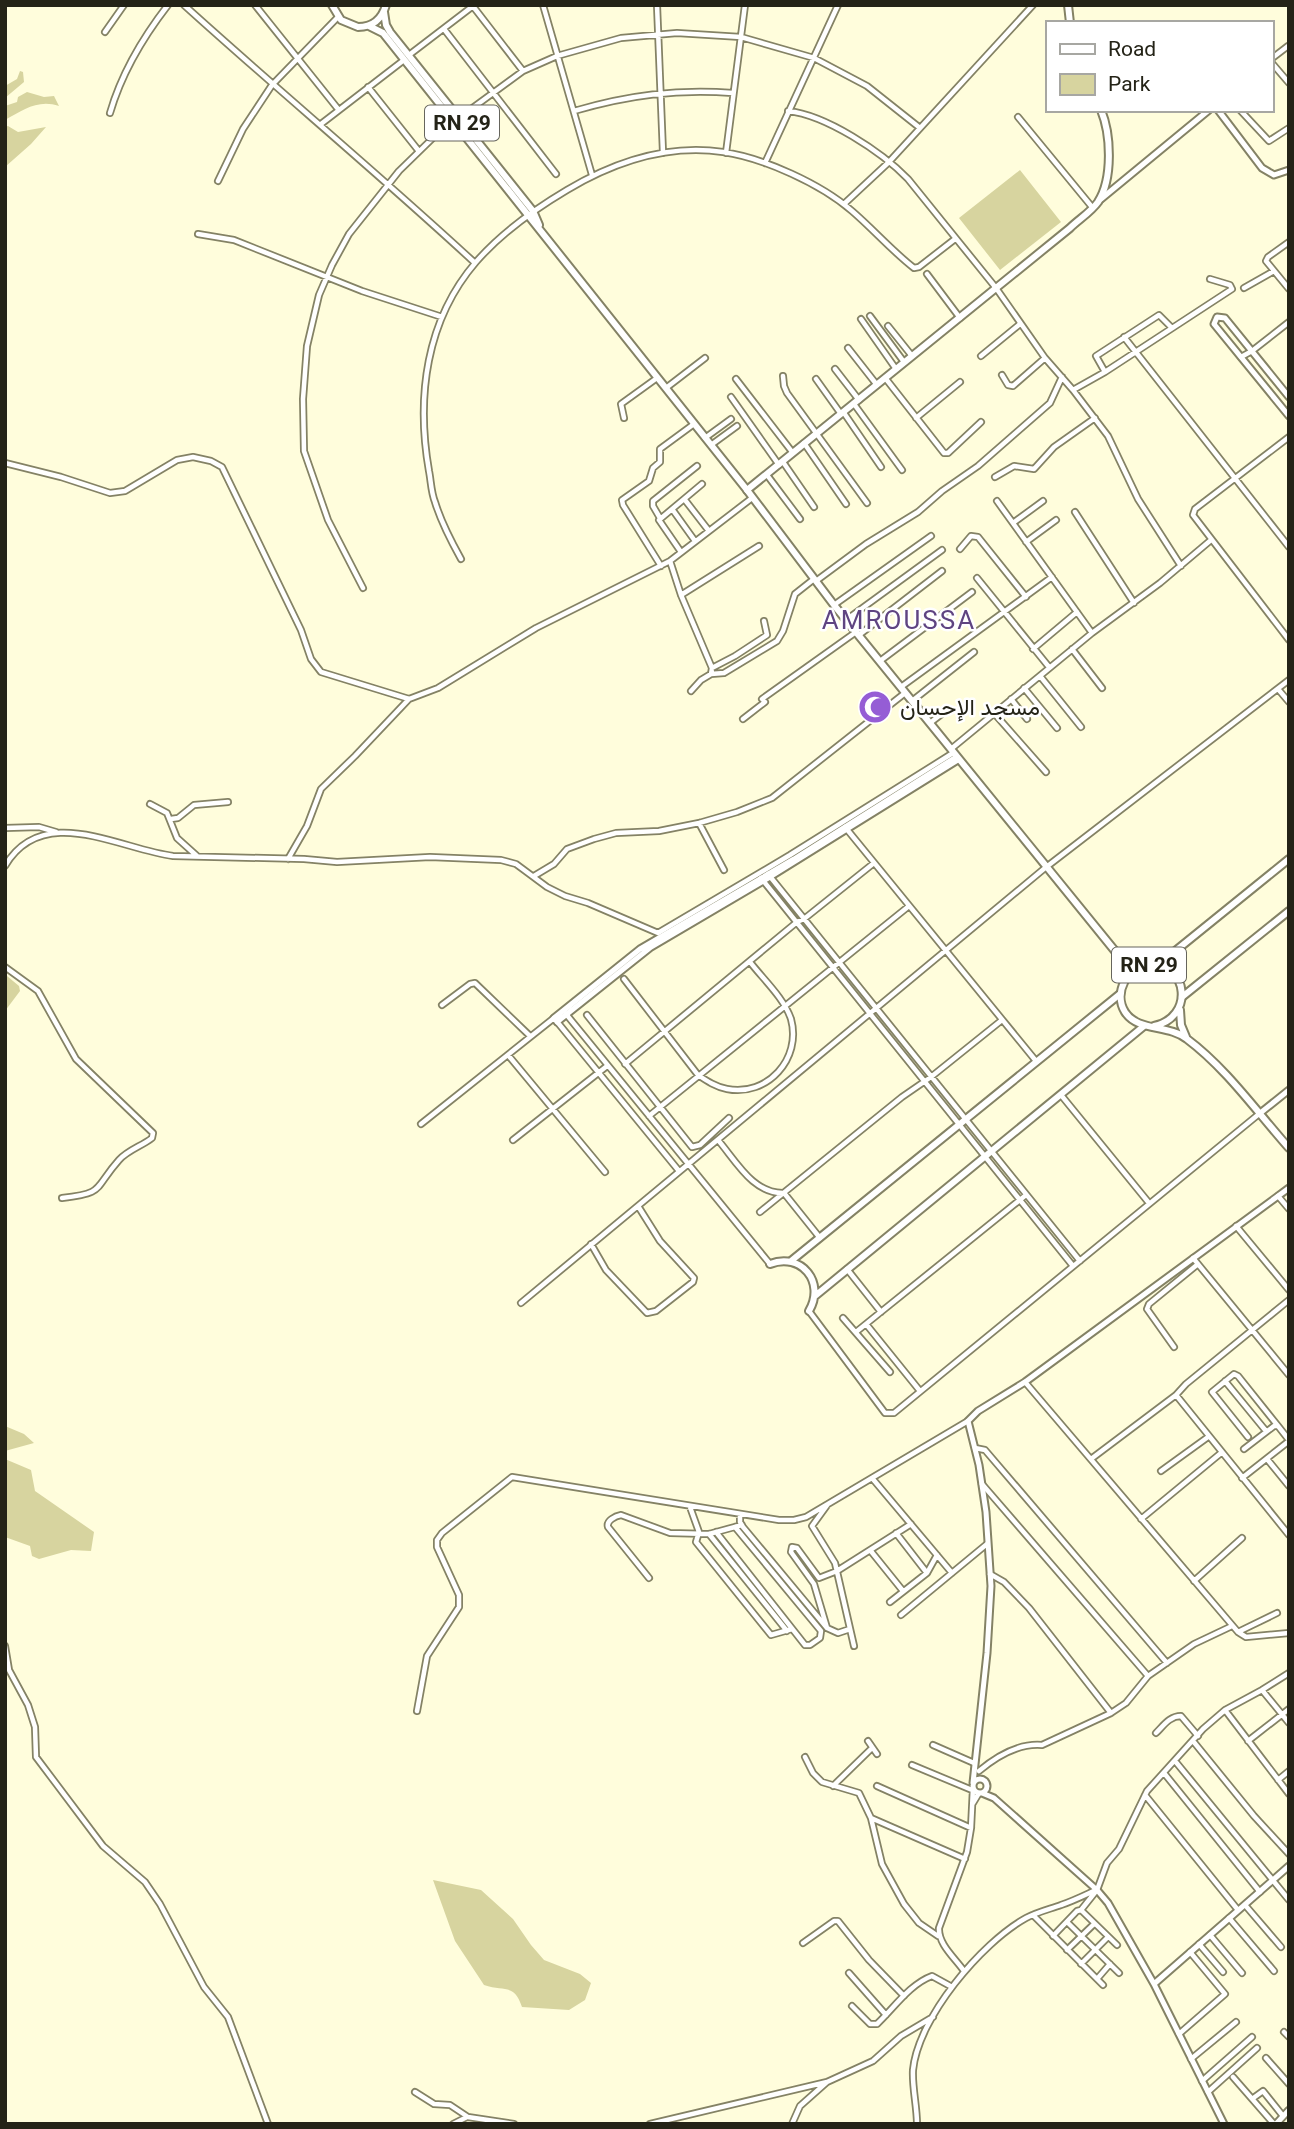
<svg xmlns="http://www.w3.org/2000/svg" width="1294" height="2129" font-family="Roboto,Vazirmatn,sans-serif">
<rect width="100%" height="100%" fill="#fffddc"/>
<path fill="#d7d49f" d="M20 71 23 72 24 82 5 98V86L17 79Z
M27 92 44 97 54 96 59 106C38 99 23 110 5 120V106L17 102 18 97Z
M8 126 18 132 46 127 31 144 5 167V127Z
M1020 170 1061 222 1000 270 959 218Z
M7 976 19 986 20 991 5 1011Z
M5 1426 24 1434 34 1443 5 1451Z
M5 1459 31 1470 35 1491 94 1532 91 1551 71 1550 39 1559 32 1556 30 1546 5 1537Z
M433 1880 481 1890 513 1919 531 1945 544 1960 580 1974 591 1983 585 2000 569 2010 522 2007C514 1983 505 1992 484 1985L455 1941Z"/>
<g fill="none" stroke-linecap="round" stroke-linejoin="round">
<defs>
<path id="minor" d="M184 5C280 92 380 175 475 263
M255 5 338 109
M472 5 523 71
M543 5 592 175
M657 5 663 153
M444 29 556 174
M105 32 124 5
M409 55 473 6
M1271 59 1288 46
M1271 62 1289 83
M368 87 418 150
M1240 110 1269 141 1289 128
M574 111C629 95 676 89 733 93
M788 111C826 115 882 152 908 179L996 288 1045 358 1073 390 1108 436 1138 499 1181 566
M110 113C121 75 144 36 168 5
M1018 117 1092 207
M321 124 404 60
M726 153 745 5
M765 163 838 5
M218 181 243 129 272 85 338 17
M844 204 889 162 1033 5
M198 234 234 240 362 291 442 317
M1289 242 1268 257 1266 261 1289 289
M927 274 960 318
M1244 288 1274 271
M870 316 904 362
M861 319 896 369
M888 326 912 356
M1124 337 1289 547
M848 348 877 385
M981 356 1020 324
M1241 357 1252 351 1289 322
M835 369 859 400
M1105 372 1096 356 1159 315 1171 327
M1002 375 1008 385 1013 386 1045 358
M783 376 784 386 787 393 867 503
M736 379 793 453
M816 379 841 414
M886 379 944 453H948L981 422
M666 388 705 358
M1073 390 1105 372 1232 289 1230 285 1210 279
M731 397 779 465
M854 404 902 470
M844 413 881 467
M624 418 621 404 657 378
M916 418 960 382
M1289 437 1195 509 1193 515 1289 640
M705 438 731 419
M804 443 846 504
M711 445 737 426
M783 462 814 507
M5 463 61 477 110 493 125 491 177 460 193 457 211 461 222 467 301 630 311 659 321 672 409 699 438 688 536 628 670 561 752 498
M767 475 800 519
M995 477 1014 466 1034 469 1054 447 1095 418
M685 500 709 531
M997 501 1092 633
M672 509 695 541
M1075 512 1134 603
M660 518 653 506V501L697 466
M1013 523 1043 501
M1026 542 1056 520
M960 549 971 536 978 537 1026 597
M681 552 659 520 702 484
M461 559C451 541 441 522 435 502 431 492 431 481 429 471 416 397 426 320 476 262 502 232 535 209 567 190 614 162 668 144 723 152 764 158 821 184 852 211 873 229 892 251 914 268L919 267 955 239
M670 561 681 595 712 668 711 674 701 680 691 691
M661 566 623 505 622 500 649 481 653 468 660 462V449L694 424
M977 578 1049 667
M816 581 866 544 918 512 942 491 978 466 1050 403 1062 377
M363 588 328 520 304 451 303 399 307 346 319 295 332 265 349 234 399 171 437 134 523 71 557 56 621 38 677 33 741 37 814 58 867 86 920 128
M681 595 759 546
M834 605 931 536
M846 620 942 550
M859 635 942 571
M1033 649 1077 612
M1072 649 1102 688
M880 661 972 592
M712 668 735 656 767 635 764 621
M711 674 724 673 777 641 783 631 795 594 814 579
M1040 676 1081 727
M901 687 1052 577
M1024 688 1057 728
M1278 689 1289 702
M1011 699 1027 719
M912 701 974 652
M994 713 1046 772
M743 719 765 702 762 699 856 632
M930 723 948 709
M951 749 1092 633 1160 583 1211 540
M150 804 167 813 177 838 197 856
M171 819 178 818 194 805 228 802
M699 823 724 870
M845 827 1036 1061
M5 828 39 827 56 832
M288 859 307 826 321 789 355 756 409 699
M5 866C43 802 119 849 173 856L304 859 337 862 430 857 501 860 516 864 547 887 565 896 588 903 658 933 790 855 953 753
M768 874 1080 1261
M534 876 554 864 567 849 594 839 616 833 659 831 699 823 737 812 772 798 905 693
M761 878 1073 1266
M5 967 38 991 76 1059 153 1133 152 1138C142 1146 128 1150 119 1160 93 1189 106 1193 62 1198
M624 979 698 1075C707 1081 716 1087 727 1089 767 1097 802 1059 791 1019 784 998 763 979 750 962
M442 1005 470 984 475 983 530 1036
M566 1014 770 1264
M587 1015 692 1147 700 1145 729 1118
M508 1055 605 1172
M625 1064 797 922 804 919 874 863
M1061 1095 1149 1203
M649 1116 909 906
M421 1124 554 1018 679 1171
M513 1140 607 1066
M718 1140C736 1161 753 1194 784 1193L820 1238
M1278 1196 1289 1209
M760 1212 902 1097 931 1077 1002 1020
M1236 1226 1289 1290
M591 1244 606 1270 647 1313 656 1311 693 1282 694 1278 660 1241 638 1206
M1193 1258 1289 1375
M847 1269 881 1312
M521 1303 1045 868 1289 680
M809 1311 885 1413H894L1259 1114
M843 1318 890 1372
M866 1324 920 1391
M856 1332 1026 1195
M1174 1347 1147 1309 1149 1304 1198 1264
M1225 1381 1266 1431
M1025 1382 1238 1632 1246 1637 1289 1633
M1176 1395 1289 1535
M1248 1437 1212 1392 1234 1374 1238 1376 1278 1426
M975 1448 985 1450 1167 1663
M1244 1449 1274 1426H1278L1289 1440
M1091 1459 1176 1395 1186 1384 1289 1300
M1267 1459 1289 1486
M1161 1471 1208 1437
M872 1478 952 1573
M1242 1478 1289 1441
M982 1484 1148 1676
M828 1504 812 1526 835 1563 854 1646
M690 1507 699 1532 696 1542 771 1635 792 1629
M740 1514V1522L743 1527 827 1628 838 1633 850 1629
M1141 1519 1221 1453
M716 1532 805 1645H810L820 1638 821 1631 735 1527
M896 1533 927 1573
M709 1534 787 1631
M870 1550 903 1591
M990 1574 1004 1582 1029 1608 1111 1713
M649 1578 608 1527C606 1521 615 1516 621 1515L670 1533 709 1534 742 1525
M1194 1581 1242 1538
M890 1602 927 1573 937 1555
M901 1615 987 1544
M827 1628 814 1584 791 1552 792 1547 797 1548 819 1578 837 1571 911 1524
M1238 1632 1277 1613
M5 1646 9 1670 28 1705 35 1727 36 1757 103 1846 145 1882 160 1904 204 1987 228 2017 268 2124
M1262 1690 1289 1723
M1225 1710 1262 1690 1289 1673
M417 1711 427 1656 459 1607V1595L437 1547V1540L442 1533 512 1477 779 1520H794L806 1517 968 1421
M1156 1733C1164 1725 1170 1716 1181 1716L1198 1736
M868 1741 877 1754
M1193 1741 1254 1816 1289 1854
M1248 1741 1289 1709
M933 1745 974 1763
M805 1757 813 1773 822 1782 859 1793 871 1818 882 1864 904 1904 919 1923 938 1936
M1175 1761 1289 1900
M912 1765 972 1790
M979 1771C997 1756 1019 1743 1042 1745L1111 1713 1126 1703 1148 1676 1194 1644 1232 1626
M1164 1773 1260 1892
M1278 1780 1289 1771
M833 1786 872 1748
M877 1786 971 1828
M1145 1795 1238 1910
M973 1803 979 1793
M871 1818 965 1859
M1245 1905 1281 1947
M1081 1910 1097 1890 1107 1863 1119 1849 1147 1791 1203 1729 1225 1710 1289 1794
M1033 1915 1103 1985
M1229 1918 1274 1971
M1067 1922 1119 1973
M1210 1935 1242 1973
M1053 1936 1077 1911 1081 1910 1117 1945
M803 1943 834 1921H838L869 1960 904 1996
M1199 1944 1223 1972
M1067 1950 1094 1924
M1081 1964 1108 1937
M964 1971C955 1958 938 1944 939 1928L967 1852 971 1828 973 1788
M849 1973 886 2015
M1097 1979 1110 1964
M852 2006 870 2024H877C894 2008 910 1984 932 1976L952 1987
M1284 2032 1289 2037
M1179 2034 1225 1994 1190 1952
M1266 2058 1289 2084
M1191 2059 1236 2022
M1233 2077 1274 2124
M1202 2081 1252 2037
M415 2092 434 2104 450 2105 468 2117 514 2124
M1208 2092 1257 2048
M1252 2099 1263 2091 1283 2116
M453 2124 467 2117
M650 2124 827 2082
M792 2124 800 2106 827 2082 873 2061 901 2036 933 2017
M917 2124C917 2106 912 2087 913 2070 918 2018 981 1943 1026 1918 1037 1912 1050 1909 1061 1905 1073 1901 1085 1895 1096 1890"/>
<path id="tertiary" d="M1218 110 1262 168 1274 175 1289 170
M1101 199 1209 110
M1289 397 1225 318 1217 317 1214 324 1289 416
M554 1018 640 949 794 859 956 757
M557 1022 651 947 770 877 958 760
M1259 1114 1289 1090
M973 1786a7 7 0 1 1 14 0a7 7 0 1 1-14 0Z
M973 1783 987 1653 991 1586 986 1512 979 1465 968 1421 978 1411 1025 1382 1289 1188
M982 1793 994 1798 1097 1890 1108 1903 1154 1984 1224 2124
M1154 1984 1289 1866
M1276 2124 1289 2110"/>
<path id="secondary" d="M1068 5 1070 23
M747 490 1070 228C1078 220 1091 212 1098 202 1113 179 1111 134 1101 110
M1158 965 1289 859
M1182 997 1289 911
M791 1261 1120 994
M770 1264C801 1252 826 1282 809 1311
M815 1296 1144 1026"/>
<path id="primary" d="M332 5 341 20 358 27C373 27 382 19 386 5
M384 12 386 25 390 32 533 211 539 225
M369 26 383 33 747 490 834 605 1115 951 1127 960 1142 966
M1117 955 1124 969V978
M1180 1010 1181 1025 1186 1037
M1154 1026C1194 1018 1189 963 1150 965 1127 966 1113 993 1125 1012 1138 1032 1168 1024 1187 1039 1226 1068 1257 1112 1289 1148"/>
</defs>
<use href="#minor" stroke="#848265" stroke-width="8"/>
<use href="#tertiary" stroke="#848265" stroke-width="9"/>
<use href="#secondary" stroke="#848265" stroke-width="10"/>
<use href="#primary" stroke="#848265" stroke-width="10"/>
<use href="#minor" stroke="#fff" stroke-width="4.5"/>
<use href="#tertiary" stroke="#fff" stroke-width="5"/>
<use href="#secondary" stroke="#fff" stroke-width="6"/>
<use href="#primary" stroke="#fff" stroke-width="6"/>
</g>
<defs>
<symbol id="mosque-disc" viewBox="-11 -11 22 22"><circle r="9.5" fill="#955dd5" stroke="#fff"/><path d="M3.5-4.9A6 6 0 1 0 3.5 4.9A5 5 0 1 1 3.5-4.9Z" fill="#fff"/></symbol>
</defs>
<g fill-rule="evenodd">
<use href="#mosque-disc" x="856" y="688" width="38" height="38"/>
</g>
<g text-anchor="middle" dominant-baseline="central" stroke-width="5" stroke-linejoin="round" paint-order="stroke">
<g fill="#fff" stroke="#66655d" stroke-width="2">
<rect x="425" y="105.5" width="74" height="35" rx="5"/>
<rect x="1112" y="947.5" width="74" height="35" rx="5"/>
</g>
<g font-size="21" font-weight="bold" fill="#242317">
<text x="462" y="123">RN 29</text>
<text x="1149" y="965">RN 29</text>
</g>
<g font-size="23" fill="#242317" stroke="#fff" text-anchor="start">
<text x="900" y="707">مسجد الإحسان</text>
</g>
<g font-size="26" letter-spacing="2" fill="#5f4481" stroke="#fff">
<text x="899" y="620">AMROUSSA</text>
</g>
</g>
<rect width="1294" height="2129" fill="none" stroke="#242317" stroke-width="14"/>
<rect x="1046" y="21" width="228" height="91" fill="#ffffff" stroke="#a7a7a2" stroke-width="2"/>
<rect x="1060" y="44" width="35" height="10" fill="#ffffff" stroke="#a7a7a2" stroke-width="2"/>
<text x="1108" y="56" font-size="21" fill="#242317">Road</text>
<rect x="1060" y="74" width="35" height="21" fill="#d7d49f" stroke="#a7a7a2" stroke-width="2"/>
<text x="1108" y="91" font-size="21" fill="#242317">Park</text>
</svg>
